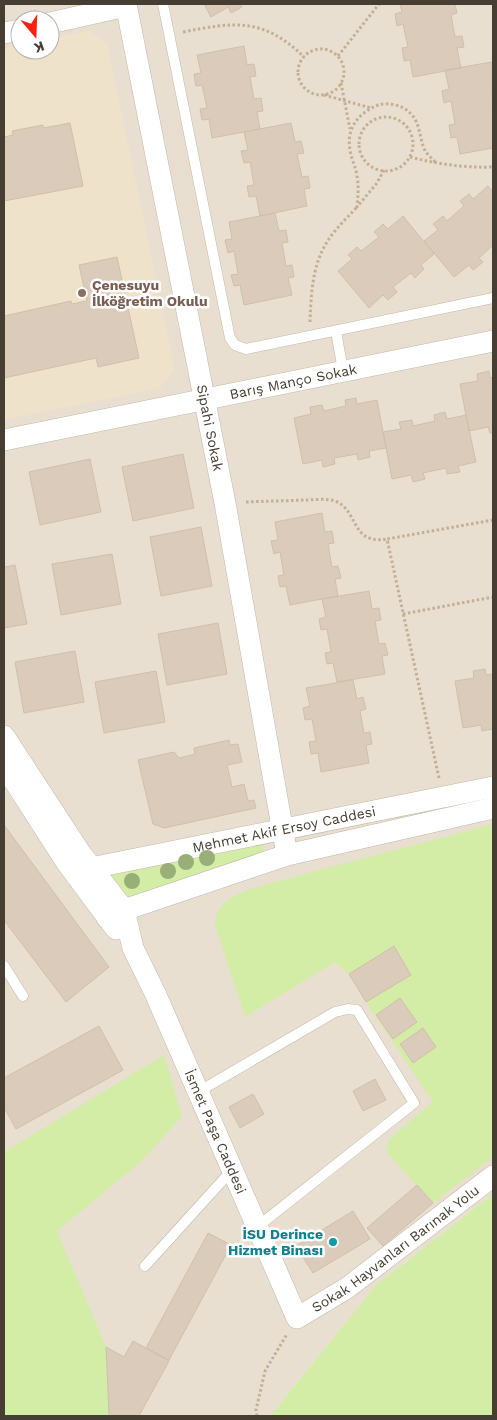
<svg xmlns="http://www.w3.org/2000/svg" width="497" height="1420" font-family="'Work Sans',sans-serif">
<rect width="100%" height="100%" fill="#f4ede3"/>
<path fill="#e8dfd1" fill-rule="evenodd" d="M4 4H493V1194L376 1285 270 1416H119L4 1406ZM20 20H50V50H20Z"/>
<path fill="#efe2cb" d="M89 30 107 43 175 370 160 388 4 420V48L20 45V50H50V39Z"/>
<path fill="#d3eda7" d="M493 824V1157L433 1203 387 1153 388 1140 433 1102 366 1002 349 974 335 962 245 1017 215 925C216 898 242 892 263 885Z
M262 841 264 852 127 901 110 872Z
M164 1055 182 1116 143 1160 57 1231 106 1347 109 1414 112 1416H4V1152Z
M493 1194V1416H270L376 1285Z"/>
<path fill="#dacbba" stroke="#d2bfaa" d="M204 4H240L242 7 231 13 228 7 211 17Z
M400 4H455L457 13 451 15 455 37 462 36 464 47 457 48 461 68 413 77 410 60 404 61 402 48 408 47 403 24 397 26 395 14 402 12Z
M244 46 247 65 254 64 256 76 250 77 254 99 261 98 263 111 257 112 260 129 212 138 209 119 202 120 200 109 207 108 202 85 196 86 194 74 201 73 197 55Z
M492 62 493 148 460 154 457 137 451 138 449 125 455 124 451 101 444 103 442 91 449 89 445 70Z
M70 123 83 186 4 201V137L13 135 12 131 43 125V128Z
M291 123 295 142 301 141 304 153 297 154 302 177 308 176 310 188 304 189 307 206 260 216 256 196 249 197 247 186 254 185 250 162 244 163 241 151 248 150 244 132Z
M488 186 493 192V245L479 258 483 262 473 270 469 265 454 277 424 241 438 230 433 224 443 216 447 221 464 206 460 201 469 194 473 199Z
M275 213 279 231 286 230 288 242 282 243 286 266 292 265 294 277 288 278 292 295 244 305 240 285 234 286 231 275 238 274 234 251 228 253 225 240 232 239 229 222Z
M403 216 434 254 421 265 424 269 415 278 411 273 393 287 397 292 388 300 383 295 369 308 338 271 352 259 348 255 357 247 361 251 379 237 374 232 383 224 388 229Z
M117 257 139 358 98 367 96 358 4 378V316L71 301 72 304 87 301 79 265Z
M489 371 490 378 493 377V433H490L488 427 469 431 460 384 478 381 477 374Z
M356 398 357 404 377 400 386 448 369 451 370 457 358 460 357 454 334 458 335 464 323 467 322 460 303 464 294 418 311 414 310 407 322 405 324 411 346 406 345 400Z
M445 412 447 419 466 415 476 462 458 466 460 472 447 474 446 468 423 473 425 479 413 482 411 475 392 479 383 432 401 429 399 422 412 420 413 426 435 421 434 415Z
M183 454 194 508 133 521 122 467Z
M90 459 101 512 40 525 29 472Z
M322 513 325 532 332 531 334 543 328 544 332 567 338 566 341 578 335 579 338 596 290 605 286 586 280 587 278 576 284 575 280 552 274 554 271 541 278 540 275 522Z
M201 527 212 586 161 596 150 537Z
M112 554 121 604 61 615 52 564Z
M15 565 27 624 4 628V567Z
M369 591 372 609 379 608 381 620 375 621 379 644 385 643 388 655 382 656 385 674 337 682 333 663 327 664 325 653 331 652 327 629 321 630 319 619 326 617 322 599Z
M218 623 227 674 167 685 158 634Z
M75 651 84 702 24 713 15 662Z
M485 669 486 675 493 674V729L482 731 481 725 463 728 455 681 474 678 473 671Z
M156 671 165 722 104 733 95 682Z
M353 680 357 699 363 697 366 709 360 711 364 733 370 732 372 744 366 745 369 763 321 772 318 753 311 754 309 742 316 741 312 719 305 720 303 708 310 706 306 688Z
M229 740 230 745 238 744 242 762 227 765 232 787 244 784 248 801 254 800 256 808 164 828 153 824 138 760 174 752 179 758 195 754 194 748Z
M4 825 109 967 66 1002 4 920Z
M394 946 411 975 366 1002 349 974Z
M400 998 417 1022 393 1039 376 1015Z
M99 1026 123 1070 16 1129 4 1107V1078Z
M423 1028 436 1047 413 1063 400 1044Z
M375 1079 386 1100 363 1111 353 1091Z
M253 1094 264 1114 240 1128 229 1107Z
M417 1185 433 1203 383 1246 367 1228Z
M353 1211 370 1239 313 1273 296 1246Z
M208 1233 231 1245 169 1360 146 1348Z
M133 1341 169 1361 139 1416H112L109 1414 106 1347 124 1357Z"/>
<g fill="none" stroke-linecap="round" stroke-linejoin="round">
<defs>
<path id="service" d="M163 4 230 338 235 345 246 349 493 298
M336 331 343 371
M4 966 23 996
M198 1092 335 1012 348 1009 357 1010 414 1103 257 1227
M145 1266 232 1170"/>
<g id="minor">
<path id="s1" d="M126 4 225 503 287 855"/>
<path d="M50 23 126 6"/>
<path d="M4 33 20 30"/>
<path id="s2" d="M4 440 493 341"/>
<path id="s3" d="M4 736 81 854 124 910 133 948 155 993 297 1318 347 1288 493 1176"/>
<path d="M4 765 67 863 116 929"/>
<path id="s4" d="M75 874 91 868 493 787"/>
<path d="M107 918 124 910 287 855 493 808"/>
</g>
</defs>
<use href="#service" stroke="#c3b7a8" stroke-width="11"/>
<use href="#minor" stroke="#c3b7a8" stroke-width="22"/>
<path stroke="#c4af94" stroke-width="3" stroke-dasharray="2.5 2.5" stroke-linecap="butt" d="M183 32C234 22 263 17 304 57
M298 72a23 23 0 1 1 46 0a23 23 0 1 1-46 0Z
M338 56 379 4
M341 83 350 129
M324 95 371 108
M359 144a27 27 0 1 1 54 0a27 27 0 1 1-54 0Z
M410 157C438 164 464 168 493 167
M384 170 377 183 357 207C358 196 359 186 357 176 356 167 351 159 350 150 346 129 358 113 378 105 387 102 403 105 410 113 420 122 419 136 424 148 426 154 432 158 436 163
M310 322C311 295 312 266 327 242 335 229 347 218 357 207
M246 502C266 501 285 501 304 500 314 500 326 498 335 501 359 510 350 545 387 539
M403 614 493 597
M439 778 387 539 493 520
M257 1416 256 1410 265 1371 287 1334"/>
<use href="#service" stroke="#fff" stroke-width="10"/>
<use href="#minor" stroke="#fff" stroke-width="21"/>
</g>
<g fill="#98b078">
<circle cx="207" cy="858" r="8"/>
<circle cx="186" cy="862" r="8"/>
<circle cx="168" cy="871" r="8"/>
<circle cx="132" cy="881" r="8"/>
</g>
<circle fill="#8d6e63" stroke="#fff" stroke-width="2" cx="82" cy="293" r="5"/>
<circle fill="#0f9aa8" stroke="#fff" stroke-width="2" cx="333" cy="1242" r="5"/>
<g text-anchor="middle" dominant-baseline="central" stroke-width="5" stroke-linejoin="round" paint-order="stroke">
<g font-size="14" font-weight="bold" fill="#785e54" stroke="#fff" text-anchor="start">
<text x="92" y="285">Çenesuyu<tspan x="92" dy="16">İlköğretim Okulu</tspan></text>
</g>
<g font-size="14" fill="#463d33" stroke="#fff">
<text stroke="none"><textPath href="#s2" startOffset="295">Barış Manço Sokak</textPath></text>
<text stroke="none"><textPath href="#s1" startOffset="432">Sipahi Sokak</textPath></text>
<text stroke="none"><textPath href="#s4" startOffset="214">Mehmet Akif Ersoy Caddesi</textPath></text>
<text stroke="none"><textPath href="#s3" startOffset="452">İsmet Paşa Caddesi</textPath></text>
<text stroke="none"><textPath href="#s3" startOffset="776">Sokak Hayvanları Barınak Yolu</textPath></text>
</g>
<g font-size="14" font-weight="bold" fill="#0d838f" stroke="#fff" text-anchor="end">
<text x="323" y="1234">İSU Derince<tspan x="323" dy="16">Hizmet Binası</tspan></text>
</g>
</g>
<rect width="497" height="1420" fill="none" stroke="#463d33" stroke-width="10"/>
<g transform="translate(35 35) rotate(161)"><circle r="24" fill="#ffffff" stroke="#b5b1ad"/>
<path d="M0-4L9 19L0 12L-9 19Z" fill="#ff1f0f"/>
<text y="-8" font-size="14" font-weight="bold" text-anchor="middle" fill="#463d33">K</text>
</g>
</svg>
